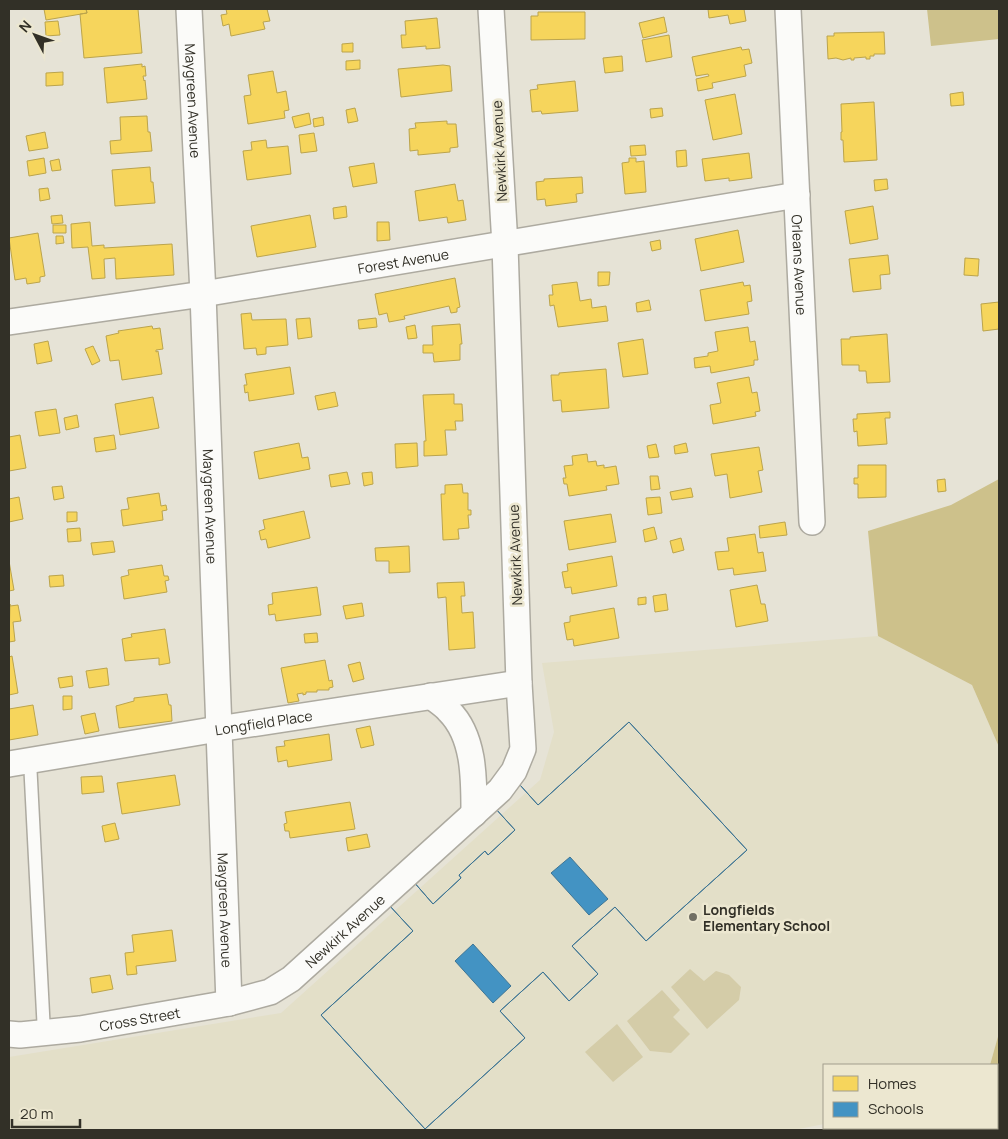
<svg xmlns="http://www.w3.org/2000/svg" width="1008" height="1139" font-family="Manrope,sans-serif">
<rect width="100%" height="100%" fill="#e6e3d6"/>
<path fill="#e3dfc8" d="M878 636 972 685 999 747V1033L990 1065H824V1124L794 1130H9V1057L281 1013 540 780 554 732 542 663Z"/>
<path fill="#d4cca8" d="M690 969 704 981 716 971 729 975 741 987 739 1000 707 1029 671 987Z
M662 990 680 1010 673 1017 690 1034 671 1053 650 1051 627 1021Z
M617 1024 643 1057 613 1082 585 1052Z"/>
<path fill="#cdc18b" d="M927 9H999V39L931 46Z
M999 479V747L972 685 878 636 868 531 951 505Z
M999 1033V1087L997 1088V1065H990Z"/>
<path fill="#f6d55c" stroke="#bba44c" d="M44 9H86L87 13 46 20Z
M86 9H138L142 53 84 58 80 14 87 13Z
M226 9H267L270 21 263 22 265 29 231 36 229 24 223 26 221 15 227 14Z
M708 9H744L746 21 730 24 728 15 709 18Z
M538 12H585V39L531 40V16H538Z
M664 17 667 32 643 38 639 23Z
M437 18 440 48 426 49V46L402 48 401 35H406L405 21Z
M58 21 60 35 46 36 45 22Z
M884 32 885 54H874V56H870V59H866V57L854 58V60H851V58L843 60 836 58 828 59 827 36H834V33Z
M669 35 672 57 646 62 642 40Z
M353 43V52H342V44Z
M741 47 742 50 749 49 752 63 744 65 746 76 712 83 713 88 698 91 696 79 709 76 708 74 696 76 692 57Z
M622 56 623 71 605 73 603 58Z
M360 60V69L346 70V61Z
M142 64V67L145 66 146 76H143L144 81 145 80 147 99 107 103 104 68Z
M443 65 450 66 452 91 401 97 398 69Z
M273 71 277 93 286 91 289 110 284 111 285 118 248 124 244 96 251 95 248 75Z
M63 72V85L46 86V73Z
M575 81 578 111 542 114 541 111 532 112 530 90 538 89 537 85Z
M963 92 964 105 951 106 950 94Z
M735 94 742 134 713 140 705 100Z
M874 102 877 160 844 162 843 140H841V132H842L841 104Z
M355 108 358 121 348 123 346 110Z
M662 108 663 116 651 118 650 109Z
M309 113 311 124 295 128 292 117Z
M147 116 148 132H150L152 151 111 154 110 141 121 140 120 117Z
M323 117 324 125 314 127 313 119Z
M447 121V124H456L458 147 450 148V152L418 155V150L410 151 409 129 416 128 415 123Z
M45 132 48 148 29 151 26 136Z
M314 133 317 151 301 153 299 135Z
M266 140 267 148 288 146 291 174 247 180 243 151 252 150 251 142Z
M645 145 646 155 631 156 630 146Z
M686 150 687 166 677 167 676 151Z
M749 153 752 178 729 181V178L705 181 702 159Z
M44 158 46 173 29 176 27 161Z
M629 158H636V162L644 161 646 192 625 194 622 163 629 162Z
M59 159 61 170 52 171 50 161Z
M374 163 377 183 353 187 349 167Z
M150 167 151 182H153L155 203 115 206 112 170Z
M582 177 583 193 576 194 577 202 546 206 545 199 537 200 536 182 544 181V179Z
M887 179 888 189 875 191 874 180Z
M455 184 458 201 463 200 466 220 448 223 447 217 419 221 415 191Z
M48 188 50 199 40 201 39 189Z
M346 206 347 217 334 219 333 208Z
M873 206 878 239 850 244 845 211Z
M62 215 63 223 52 224 51 216Z
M310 215 316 247 257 257 251 226Z
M90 222 92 246 104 245V248L172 244 174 275 116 279 115 258 104 259 105 278 92 279 88 247 72 248 71 224Z
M377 222H389L390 240 377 241Z
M53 225H66V233H53Z
M738 230 744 262 701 271 695 239Z
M38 233 45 276 40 277V282L27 284 26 278 15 280 9 238Z
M56 236H63L64 243 56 244Z
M660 240 661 249 652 251 650 242Z
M888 255 890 274 880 275 881 289 853 292 849 259Z
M965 258 979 259 978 276 964 275Z
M598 272H610L609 285 598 286Z
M455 278 460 307 457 308V312L451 313 449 306 404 316 405 319 389 322 387 313 379 315 375 294Z
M577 282 580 301 591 299 592 308 606 306 608 321 558 327 554 305 550 306 549 295H553L552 285Z
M743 282 744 286 750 285 752 301 747 302 749 314 705 321 700 290Z
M649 300 651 310 637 312 636 303Z
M999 302V329L983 331 981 304Z
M251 313 252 320 286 319 288 345 266 347V354L257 355 256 348 244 349 241 314Z
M310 318 312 337 298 339 296 319Z
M376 318 377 327 359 329 358 320Z
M460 324 462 344H460V360L434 362 433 353H423V345H433L432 326Z
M415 325 417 338 408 339 406 327Z
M152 326 153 329 160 328 163 349 156 350V352L158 351 162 374 122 380 119 360 110 361 106 336 119 333 118 331Z
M748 327 750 342 755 341 758 360H754V365L711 373 710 366 695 368 694 358 708 356V353L718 351 715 332Z
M887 334 890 382 867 383 866 371H859V365H842L841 339H850V337Z
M643 339 648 374 623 377 618 343Z
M48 341 52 361 37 364 34 344Z
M93 346 100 361 92 365 85 349Z
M290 367 294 394 249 401 248 392 245 393 244 385H247L245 374Z
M606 369 609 408 562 412 561 400 553 401 551 375H559V373Z
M749 377 752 393 757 392 760 411 755 412 756 416 713 424 710 405 721 403 717 383Z
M335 392 338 406 318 410 315 396Z
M454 394V404H462L463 421H455L456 430H445L447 455 424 456V441H426L423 395Z
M153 397 159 428 120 435 115 404Z
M56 409 60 433 39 436 35 412Z
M890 412V418H885L887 444 858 446 857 431 854 432 853 419H857V414Z
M77 415 79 427 66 430 64 418Z
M20 435 26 468 9 471V437Z
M114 435 116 449 96 452 94 438Z
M299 443 302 458 308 457 310 469 259 479 254 452Z
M417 443 418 466 396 468 395 444Z
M686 443 688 452 675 454 674 446Z
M656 444 659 457 649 458 647 446Z
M759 447 763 470 758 471 762 492 730 498 727 474 715 476 711 454Z
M587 454 588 462 596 461 597 466 604 465V468L616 466 619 484 606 486 607 490 569 496 567 484H564L563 478H566L564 466 573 465 572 456Z
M858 465H886V497L858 498V484H854V478H858Z
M347 472 350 484 331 487 329 475Z
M372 472 373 484 364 486 362 473Z
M650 476H658L660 489 651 490Z
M945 479 946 491 938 492 937 480Z
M462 484 463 493H468V510H471V515H468L469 528 458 529 459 539 443 540 441 494H445V485Z
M62 486 64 498 54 500 52 487Z
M691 488 693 497 672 500 670 492Z
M159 493 161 506 166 505 167 510 162 511 163 520 123 526 121 510 129 509 127 498Z
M19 497 23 519 9 522V499Z
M660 497 662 513 648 515 646 498Z
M304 511 310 538 268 548 266 539 261 540 259 531 265 529 263 520Z
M67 512H77V521L67 522Z
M611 514 616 542 569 550 564 521Z
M785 522 787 535 760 538 759 526Z
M654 527 657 539 645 542 643 530Z
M80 528 81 541 68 542 67 529Z
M755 534 758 553 763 552 766 571 734 575 733 568 718 570 715 552 729 551 727 538Z
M681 538 684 550 673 553 670 541Z
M113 541 115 552 93 555 91 543Z
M409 546 410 572 389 573V561H376L375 548Z
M612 556 617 586 572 594 571 587 565 588 562 572 568 571 567 564Z
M9 561 14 590 9 591Z
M162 565 164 576H168L169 580 165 581 167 592 124 599 121 577 129 575 128 570Z
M63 575 64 586 50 587 49 576Z
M464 582 465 596H461L462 613 473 612 475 648 449 650 446 597 438 598 437 583Z
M757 585 761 604H765L768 621 736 627 730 590Z
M317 587 321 615 276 621 275 614 269 615 268 605 273 604 272 593Z
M666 594 668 610 655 612 653 596Z
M646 597V604L638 605V598Z
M362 603 364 616 346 619 343 606Z
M10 604V606L18 605 21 621 13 622 15 641 9 642Z
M614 608 619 638 574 646 573 639 567 640 564 623 570 622V616Z
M165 629 170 663 159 665V658L125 661 122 639 132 637 131 634Z
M317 633 318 642 305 643 304 634Z
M12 656 18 693 9 695V657Z
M325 660 329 681 332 680 333 687 329 688V690H317V692H306V694L303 695V693L297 694 299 701 288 703 281 668Z
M360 662 364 679 353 682 348 665Z
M107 668 109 685 89 688 86 671Z
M72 676 73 686 60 688 58 678Z
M167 694 169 705H171L172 721 119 728 116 706 134 701V698Z
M63 696H72V709L63 710Z
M33 705 38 735 9 740V709Z
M95 713 99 731 85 734 81 716Z
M370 726 374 745 361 748 356 729Z
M329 734 332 760 288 767 287 760 278 762 276 747 285 746 284 741Z
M175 775 180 805 122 814 117 783Z
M102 776 104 792 82 794 81 777Z
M350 802 355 829 290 838 289 831H285L284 824 287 823 285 812Z
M115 823 119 839 105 842 102 826Z
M367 834 370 847 348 851 346 838Z
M172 930 176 961 136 966 137 974 127 975 125 953 134 952 132 935Z
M110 975 113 989 92 993 90 978Z"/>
<path fill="#4393c3" stroke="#3e7594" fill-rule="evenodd" d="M629 722 747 850 646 941 615 907 572 946 598 974 569 1001 543 972 500 1011 525 1038 425 1129 321 1015 413 931 388 904 413 881 433 904 461 878 459 875 485 851 488 855 515 830 495 808 520 785 538 805ZM570 857 608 899 589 915 551 873ZM473 944 511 986 493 1003 455 961Z
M629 722 747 850 646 941 615 907 572 946 598 974 569 1001 543 972 500 1011 525 1038 425 1129 321 1015 413 931 388 904 413 881 433 904 461 878 459 875 485 851 488 855 515 830 495 808 520 785 538 805Z"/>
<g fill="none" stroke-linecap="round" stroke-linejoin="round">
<defs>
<path id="service" d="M30 761 44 1033"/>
<g id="minor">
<path id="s1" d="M189 9 203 294 229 1003"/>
<path id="s2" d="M788 9 812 522"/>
<path id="s3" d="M9 322 203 294 797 195"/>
<path d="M431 696C437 701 444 705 449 711 475 737 474 780 474 814"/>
<path id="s4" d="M9 764 218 729 519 683"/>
<path id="s5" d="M9 1034 20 1035 80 1029 229 1003 270 992 291 979 500 790 514 771 523 749 519 683 505 245 491 9"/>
<path d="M986 1130 994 1128"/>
</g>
</defs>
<use href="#service" stroke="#adaaa0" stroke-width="15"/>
<use href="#minor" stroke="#adaaa0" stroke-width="28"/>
<use href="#service" stroke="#fbfbf9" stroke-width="12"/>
<use href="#minor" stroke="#fbfbf9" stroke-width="25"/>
</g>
<circle fill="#716f64" stroke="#ece7d0" stroke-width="2" cx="693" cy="917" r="5"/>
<g text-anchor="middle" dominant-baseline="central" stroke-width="5" stroke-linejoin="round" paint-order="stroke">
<g font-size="14" fill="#323027" stroke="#ece7d0">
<text stroke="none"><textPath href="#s1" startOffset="92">Maygreen Avenue</textPath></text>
<text transform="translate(499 151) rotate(-93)">Newkirk Avenue</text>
<text stroke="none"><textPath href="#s3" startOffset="399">Forest Avenue</textPath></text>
<text stroke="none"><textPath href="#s2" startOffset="256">Orleans Avenue</textPath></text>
<text stroke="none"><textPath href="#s1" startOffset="498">Maygreen Avenue</textPath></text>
<text transform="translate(515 555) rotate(-92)">Newkirk Avenue</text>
<text stroke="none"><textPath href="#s4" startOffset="258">Longfield Place</textPath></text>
<text stroke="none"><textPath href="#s1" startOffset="902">Maygreen Avenue</textPath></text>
<text stroke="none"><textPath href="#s5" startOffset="362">Newkirk Avenue</textPath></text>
<text stroke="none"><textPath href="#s5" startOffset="132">Cross Street</textPath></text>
</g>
<g font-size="14" font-weight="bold" fill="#323027" stroke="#ece7d0" text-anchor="start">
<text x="703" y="909">Longfields<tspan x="703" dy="16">Elementary School</tspan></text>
</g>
</g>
<rect width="1008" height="1139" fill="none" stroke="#323027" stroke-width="20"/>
<rect x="823" y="1064" width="175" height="65" fill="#ece7d0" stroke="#a29e8c"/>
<rect x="833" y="1076" width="25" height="15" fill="#f6d55c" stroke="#a29e8c"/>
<text x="868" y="1089" font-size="15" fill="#323027">Homes</text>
<rect x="833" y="1102" width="25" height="15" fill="#4393c3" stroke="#a29e8c"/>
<text x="868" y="1114" font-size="15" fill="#323027">Schools</text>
<g transform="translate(35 35) rotate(311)" stroke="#ece7d0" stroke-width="4" paint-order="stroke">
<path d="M0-4L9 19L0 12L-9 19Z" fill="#323027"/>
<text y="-8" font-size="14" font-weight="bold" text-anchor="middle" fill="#323027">N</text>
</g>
<path d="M12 1119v8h68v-8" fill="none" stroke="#323027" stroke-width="2.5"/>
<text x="20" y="1119" font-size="15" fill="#323027" stroke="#ece7d0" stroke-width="4" paint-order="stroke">20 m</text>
</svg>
